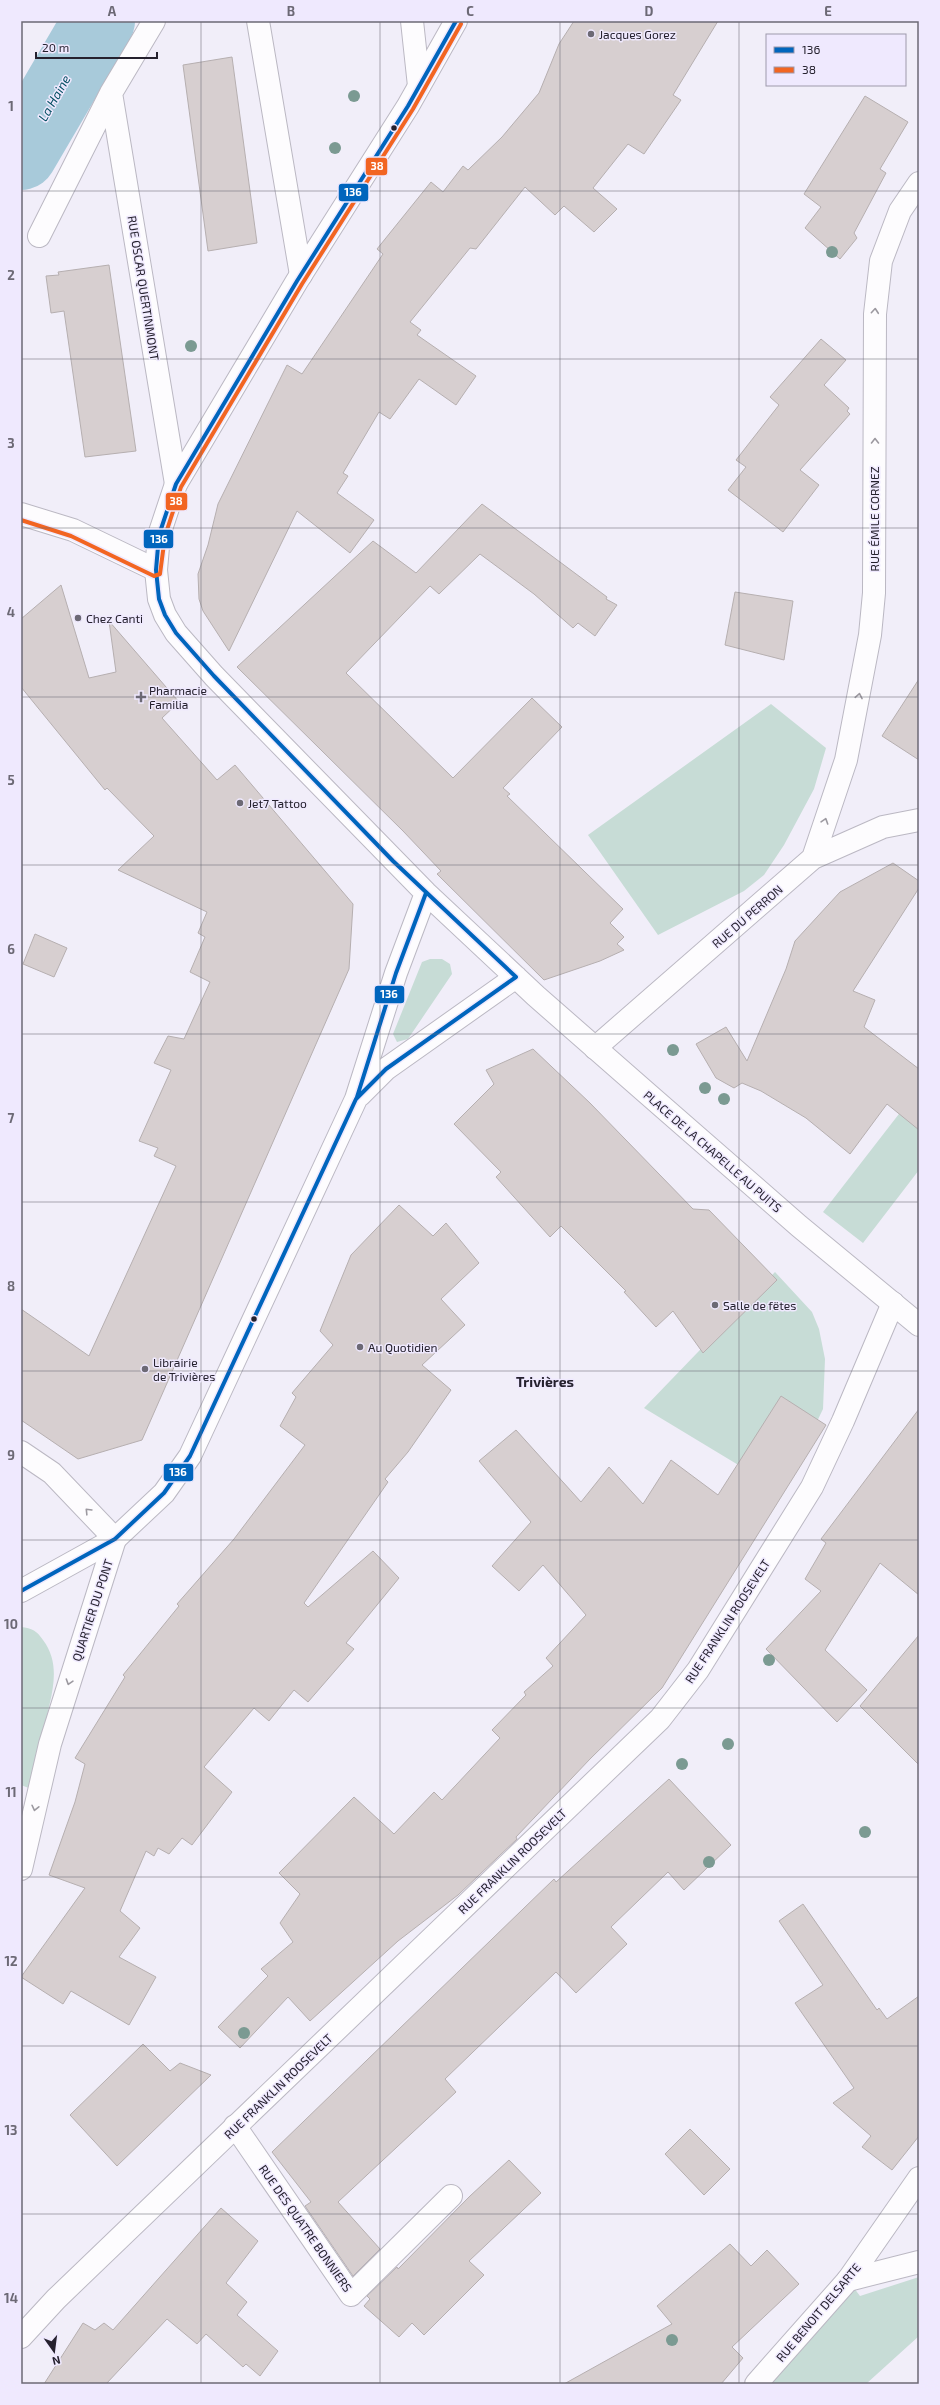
<svg xmlns="http://www.w3.org/2000/svg" width="940" height="2405" font-family="'Exo 2',sans-serif">
<rect width="100%" height="100%" fill="#f1eef9"/>
<path fill="#c7dcd6" d="M771 704 826 748 814 789 784 845 764 875 744 891 658 935 588 835Z
M430 959H442L450 964 452 974 408 1039 397 1042 393 1034 422 962Z
M902 1110 919 1123V1170L863 1243 823 1212Z
M775 1272 812 1312 819 1329 825 1359 823 1409 783 1492 644 1408Z
M21 1627C32 1628 37 1631 43 1640 64 1668 49 1700 44 1731 41 1751 41 1772 39 1792L21 1785Z
M919 2277V2336L866 2384H756L848 2280 860 2296Z"/>
<g fill="none" stroke-linecap="round" stroke-linejoin="round">
<path stroke="#a8cada" stroke-width="72" d="M21 154 99 21"/>
</g>
<path fill="#d7cfd0" stroke="#b6afb0" d="M574 21H718L673 95 681 100 644 154 628 144 593 188 617 209 594 232 564 206 555 215 525 187 476 249 470 248 410 322 421 330 417 335 476 376 456 405 419 379 390 419 379 412 343 473 348 476 337 493 374 520 350 553 297 511 229 651 203 611 199 599 198 574 208 545 218 504 287 365 302 374 383 254 377 249 431 182 443 192 463 166 468 170 502 137 539 93 559 44Z
M232 57 257 243 208 251 183 65Z
M865 96 908 122 880 169 886 173 854 233 857 238 840 259 805 228 821 207 804 194Z
M109 265 136 451 85 457 64 311 51 313 46 276 59 275 58 272Z
M821 339 846 360 824 385 849 408 847 411 850 414 800 470 819 485 783 532 728 490 746 467 736 460 779 405 770 397Z
M482 504 607 597 606 599 617 605 595 636 578 623 573 628 534 594 480 554 439 594 430 586 346 673 453 778 532 698 562 727 503 788 510 794 507 796 623 909 610 923 624 937 617 944 624 950 600 961 544 980 437 874 441 871 403 831 237 667 373 541 416 573Z
M61 585 89 678 116 672 109 621 179 702 162 718 217 780 235 765 353 904 349 969 142 1440 78 1459 21 1420V1309L89 1356 176 1166 154 1156 158 1148 139 1141 171 1070 154 1063 168 1036 184 1039 210 982 190 972 205 937 198 933 207 912 118 870 154 836 107 788 105 790 21 687V619Z
M735 592 793 601 784 660 725 645Z
M919 679V760L882 736Z
M893 863 919 881V888L853 991 875 1000 864 1027 919 1069V1130L887 1104 850 1154 806 1118 761 1091 742 1083 734 1088 716 1078 696 1044 726 1027 747 1061 786 969 795 941 840 892Z
M35 934 67 948 54 977 23 964Z
M533 1049 590 1103 693 1209 709 1210 777 1280 703 1353 673 1311 656 1327 624 1292 626 1291 561 1226 550 1237 496 1177 501 1172 454 1124 494 1084 486 1070Z
M399 1205 433 1236 446 1223 479 1263 441 1299 465 1325 422 1365 451 1390 408 1452 385 1479 388 1482 304 1603 308 1607 373 1551 399 1578 346 1643 354 1649 308 1702 294 1690 269 1721 254 1708 204 1767 232 1792 192 1845 182 1838 169 1854 158 1848 154 1856 146 1851 120 1911 140 1928 119 1957 156 1977 129 2025 71 1991 63 2004 21 1977 85 1888 49 1875 75 1802 85 1764 75 1758 125 1677 123 1675 179 1606 177 1604 234 1539 305 1445 280 1426 296 1397 292 1393 333 1345 320 1331 351 1255Z
M781 1396 826 1425 662 1688 590 1759 516 1837 517 1839 458 1895 398 1941 310 2021 288 1997 240 2048 218 2027 268 1976 261 1969 293 1942 280 1923 300 1894 279 1873 354 1797 394 1834 434 1792 442 1800 500 1738 492 1730 526 1695 524 1692 553 1666 546 1658 586 1615 543 1565 519 1591 492 1566 531 1522 479 1461 516 1430 581 1502 609 1467 643 1504 671 1460 718 1495Z
M919 1409V1595L880 1563 825 1650 867 1690 837 1722 766 1649 821 1591 805 1579 826 1543 821 1539Z
M919 1635V1765L860 1706Z
M669 1779 731 1845 684 1890 668 1872 611 1927 627 1944 576 1993 556 1972 445 2079 456 2092 338 2202 380 2249 353 2276 305 2206 311 2202 272 2152 554 1879 556 1882Z
M803 1904 877 2010 879 2008 887 2019 919 1996V2136L892 2170 862 2147 871 2136 833 2103 854 2088 795 2003 823 1985 779 1921Z
M143 2044 170 2071 180 2063 211 2075 117 2166 70 2115Z
M690 2129 730 2169 704 2195 665 2154Z
M509 2160 541 2193 469 2261 484 2275 424 2335 412 2323 399 2337 364 2306 370 2299 367 2296 397 2267 398 2269 470 2196Z
M221 2208 258 2241 226 2283 247 2302 237 2315 278 2351 260 2376 246 2364 243 2367 206 2334 197 2344 167 2319 106 2384H44L83 2323 95 2330 104 2323 113 2330Z
M730 2244 751 2266 767 2250 799 2284 732 2347 743 2358 721 2384H564L672 2324 657 2306Z"/>
<g fill="none" stroke-linecap="round" stroke-linejoin="round">
<defs>
<path id="service" d="M235 2126 351 2295 451 2196"/>
<path id="minor" d="M258 21 301 275
M412 21 419 86
M111 93 176 484
M39 236 111 93 154 21
M21 514 73 530 156 570
M813 858 846 760 870 635 874 593 875 314 881 261 900 211 919 183
M595 1048 813 858 883 827 919 820
M21 1452 52 1473 115 1539 50 1744 21 1869
M848 2280 919 2262
M21 2337 56 2299 660 1719 698 1670 812 1487 843 1421 893 1303"/>
<path id="tertiary" d="M456 21 408 106 297 281 176 484 159 535 156 570 159 599 165 615 176 633 214 676 426 893 536 996 649 1095 799 1226 919 1325
M360 1095 386 1069 516 977
M21 1591 115 1539 164 1493 190 1456 356 1099 396 973 426 893
M756 2384 848 2280 919 2178"/>
</defs>
<use href="#service" stroke="#bbb8c3" stroke-width="24"/>
<use href="#minor" stroke="#bbb8c3" stroke-width="24"/>
<use href="#tertiary" stroke="#bbb8c3" stroke-width="24"/>
<use href="#service" stroke="#fdfcfe" stroke-width="22"/>
<use href="#minor" stroke="#fdfcfe" stroke-width="22"/>
<use href="#tertiary" stroke="#fdfcfe" stroke-width="22"/>
<defs>
<path id="bus-1" d="M357 1097 396 973 426 893
M21 1591 115 1539 164 1493 190 1456 356 1099 386 1069 516 977 393 861 214 676 176 633 165 615 159 599 156 570 159 535 176 484 297 281 408 106 456 21"/>
<path id="bus-2" d="M21 520 71 536 154 576 160 574 165 536 181 487 302 284 413 109 461 24"/>
</defs>
<use href="#bus-1" stroke="#efe9fe" stroke-width="7"/>
<use href="#bus-2" stroke="#efe9fe" stroke-width="7"/>
<use href="#bus-1" stroke="#0065bd" stroke-width="4"/>
<use href="#bus-2" stroke="#f26522" stroke-width="4"/>
</g>
<g fill="#7b9a92">
<circle cx="354" cy="96" r="6"/>
<circle cx="335" cy="148" r="6"/>
<circle cx="832" cy="252" r="6"/>
<circle cx="191" cy="346" r="6"/>
<circle cx="673" cy="1050" r="6"/>
<circle cx="705" cy="1088" r="6"/>
<circle cx="724" cy="1099" r="6"/>
<circle cx="769" cy="1660" r="6"/>
<circle cx="728" cy="1744" r="6"/>
<circle cx="682" cy="1764" r="6"/>
<circle cx="865" cy="1832" r="6"/>
<circle cx="709" cy="1862" r="6"/>
<circle cx="244" cy="2033" r="6"/>
<circle cx="672" cy="2340" r="6"/>
</g>
<defs><path id="oneway-chevron" d="M-2-3.5L2.5 0L-2 3.5" fill="none" stroke-width="1.6" stroke-linecap="round" stroke-linejoin="round"/></defs>
<g stroke="#9c99a0">
<use href="#oneway-chevron" transform="translate(875 311) rotate(-85)"/>
<use href="#oneway-chevron" transform="translate(875 441) rotate(-90)"/>
<use href="#oneway-chevron" transform="translate(859 696) rotate(-79)"/>
<use href="#oneway-chevron" transform="translate(825 821) rotate(-72)"/>
<use href="#oneway-chevron" transform="translate(88 1511) rotate(-134)"/>
<use href="#oneway-chevron" transform="translate(69 1682) rotate(108)"/>
<use href="#oneway-chevron" transform="translate(35 1808) rotate(103)"/>
</g>
<path fill="none" stroke="#6c6975" stroke-width="1" stroke-opacity="0.55" d="M201 21V2384M380 21V2384M560 21V2384M739 21V2384M21 191H919M21 359H919M21 528H919M21 697H919M21 865H919M21 1034H919M21 1202H919M21 1371H919M21 1540H919M21 1708H919M21 1877H919M21 2046H919M21 2214H919"/>
<g fill="#6c6975" stroke="#efe9fe" stroke-width="1.5">
<circle cx="591" cy="34" r="4"/>
<circle cx="78" cy="618" r="4"/>
<path d="M139 691h4v4h4v4h-4v4h-4v-4h-4v-4h4z"/>
<circle cx="240" cy="803" r="4"/>
<circle cx="715" cy="1305" r="4"/>
<circle cx="360" cy="1347" r="4"/>
<circle cx="145" cy="1369" r="4"/>
</g>
<g fill="#25212e" stroke="#efe9fe" stroke-width="1.5">
<circle cx="394" cy="128" r="3.5"/>
<circle cx="254" cy="1319" r="3.5"/>
</g>
<g text-anchor="middle" dominant-baseline="central" stroke-width="3" stroke-linejoin="round" paint-order="stroke">
<g font-size="12" fill="#25212e" stroke="#efe9fe" text-anchor="start">
<text x="599" y="34">Jacques Gorez</text>
<text x="86" y="618">Chez Canti</text>
<text x="149" y="690">Pharmacie<tspan x="149" dy="14">Familia</tspan></text>
<text x="248" y="803">Jet7 Tattoo</text>
<text x="723" y="1305">Salle de fëtes</text>
<text x="368" y="1347">Au Quotidien</text>
<text x="153" y="1362">Librairie<tspan x="153" dy="14">de Trivières</tspan></text>
</g>
<g font-size="12" fill="#25212e" stroke="#efe9fe">
<text transform="translate(144 288) rotate(81)">RUE OSCAR QUERTINMONT</text>
<text transform="translate(874 519) rotate(-90)">RUE ÉMILE CORNEZ</text>
<text transform="translate(747 916) rotate(-41)">RUE DU PERRON</text>
<text transform="translate(713 1151) rotate(41)">PLACE DE LA CHAPELLE AU PUITS</text>
<text transform="translate(92 1610) rotate(-72)">QUARTIER DU PONT</text>
<text transform="translate(727 1621) rotate(-57)">RUE FRANKLIN ROOSEVELT</text>
<text transform="translate(512 1861) rotate(-44)">RUE FRANKLIN ROOSEVELT</text>
<text transform="translate(278 2086) rotate(-44)">RUE FRANKLIN ROOSEVELT</text>
<text transform="translate(306 2228) rotate(55)">RUE DES QUATRE BONNIERS</text>
<text transform="translate(818 2312) rotate(-50)">RUE BENOIT DELSARTE</text>
</g>
<g font-size="13" font-style="italic" fill="#044f62" stroke="#efe9fe">
<text transform="translate(54 98) rotate(-60)">La Haine</text>
</g>
<g font-size="14" font-weight="bold" fill="#25212e" stroke="#efe9fe">
<text x="545" y="1381">Trivières</text>
</g>
</g>
<g stroke="#efe9fe" stroke-width="1.5">
<rect x="365" y="157" width="23" height="19" rx="4" fill="#f26522"/>
<rect x="338" y="183" width="31" height="19" rx="4" fill="#0065bd"/>
<rect x="165" y="492" width="23" height="19" rx="4" fill="#f26522"/>
<rect x="143" y="529" width="31" height="20" rx="4" fill="#0065bd"/>
<rect x="374" y="985" width="31" height="19" rx="4" fill="#0065bd"/>
<rect x="163" y="1463" width="31" height="19" rx="4" fill="#0065bd"/>
</g>
<g font-size="11" text-anchor="middle" font-weight="bold" fill="#fff">
<text x="377" y="170">38</text>
<text x="353" y="196">136</text>
<text x="176" y="505">38</text>
<text x="159" y="543">136</text>
<text x="389" y="998">136</text>
<text x="178" y="1476">136</text>
</g>
<rect width="940" height="2405" fill="none" stroke="#efe9fe" stroke-width="44"/>
<rect x="766" y="34" width="140" height="52" fill="#efe9fe" stroke="#9e99ab"/>
<rect x="774" y="47" width="20" height="6" fill="#0065bd" stroke="#9e99ab"/>
<text x="802" y="54" font-size="12" fill="#25212e">136</text>
<rect x="774" y="67" width="20" height="6" fill="#f26522" stroke="#9e99ab"/>
<text x="802" y="74" font-size="12" fill="#25212e">38</text>
<g transform="translate(54 2351) rotate(166)" stroke="#efe9fe" stroke-width="3" paint-order="stroke">
<path d="M0-3L7 15L0 10L-7 15Z" fill="#25212e"/>
<text y="-6" font-size="11" font-weight="bold" text-anchor="middle" fill="#25212e">N</text>
</g>
<path d="M36 52v6h121v-6" fill="none" stroke="#25212e" stroke-width="2"/>
<text x="42" y="52" font-size="12" fill="#25212e" stroke="#efe9fe" stroke-width="3" paint-order="stroke">20 m</text>
<rect x="22" y="22" width="896" height="2361" fill="none" stroke="#6c6975" stroke-width="1.5"/>
<g font-size="13" text-anchor="middle" font-weight="bold" fill="#6c6975">
<text x="112" y="16">A</text>
<text x="291" y="16">B</text>
<text x="470" y="16">C</text>
<text x="649" y="16">D</text>
<text x="828" y="16">E</text>
<text x="11" y="111">1</text>
<text x="11" y="280">2</text>
<text x="11" y="448">3</text>
<text x="11" y="617">4</text>
<text x="11" y="785">5</text>
<text x="11" y="954">6</text>
<text x="11" y="1123">7</text>
<text x="11" y="1291">8</text>
<text x="11" y="1460">9</text>
<text x="11" y="1629">10</text>
<text x="11" y="1797">11</text>
<text x="11" y="1966">12</text>
<text x="11" y="2135">13</text>
<text x="11" y="2303">14</text>
</g>
</svg>
